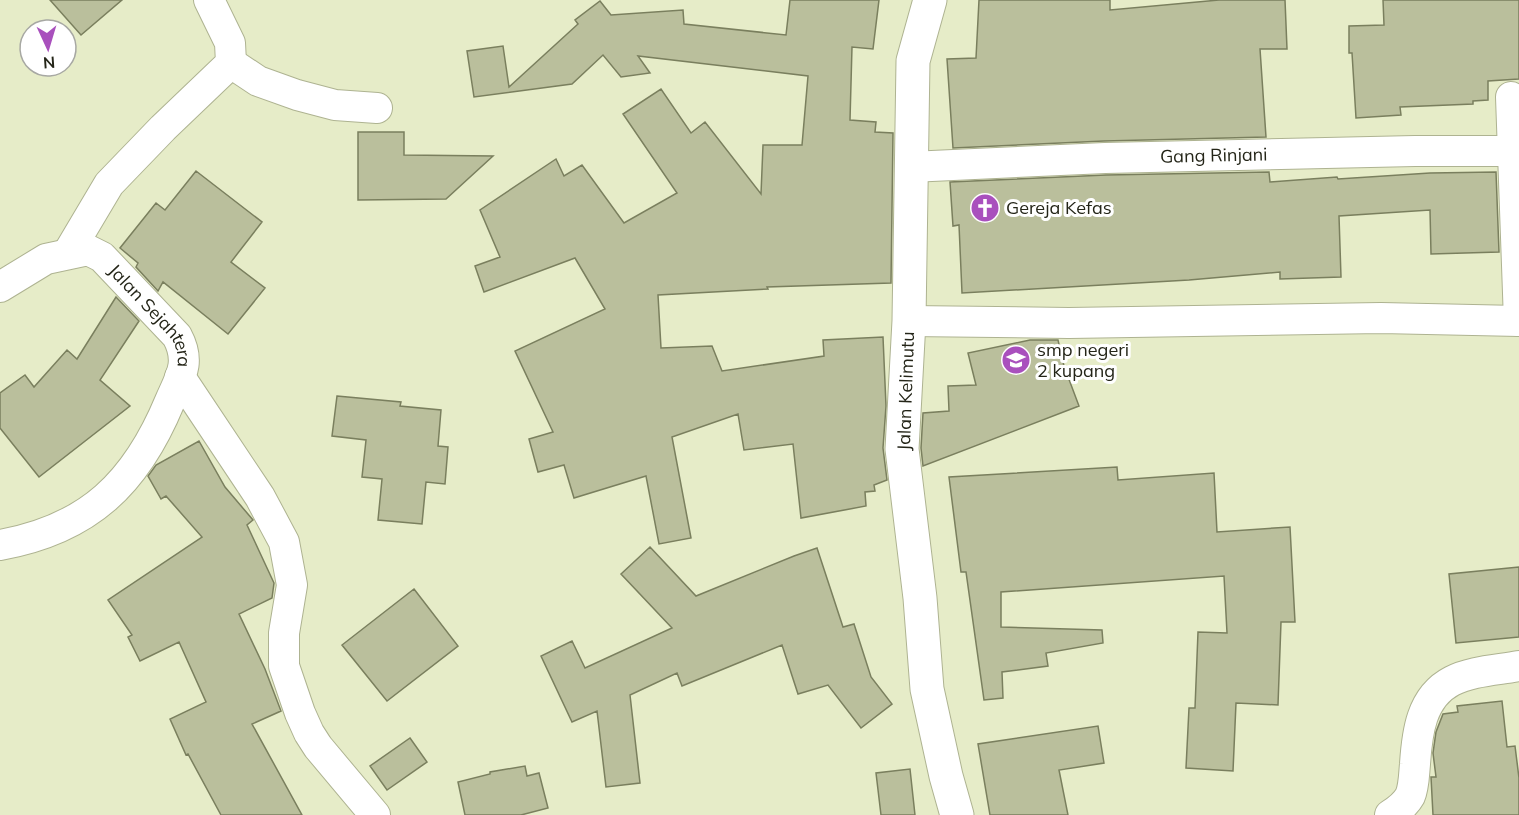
<svg xmlns="http://www.w3.org/2000/svg" width="1519" height="815" font-family="Mulish,sans-serif">
	<style>
		.building { fill: #babf9c; stroke: #7a7f5e; stroke-width: 1.5 }
		.lines { fill: none; stroke-linecap: round; stroke-linejoin: round }
		.street-casing { stroke: #aeb391; stroke-width: 32 }
		.secondary-casing { stroke: #aeb391; stroke-width: 35 }
		.street { stroke: #fff; stroke-width: 30 }
		.secondary { stroke: #fff; stroke-width: 33 }
		.labels { text-anchor: middle; stroke-width: 6; stroke-linejoin: round; paint-order: stroke }
		.street-label { font-size: 18px; fill: #242518; stroke: #fff }
		.poi-label { font-size: 18px; fill: #242518; stroke: #fff; text-anchor: start }
	</style>
	<rect width="100%" height="100%" fill="#e6ecc8"/>
	<path class="building" d="M 50,0 L 122,0 L 81,35 Z
		M 790,0 L 879,0 L 873,49 L 852,47 L 850,120 L 876,122 L 875,132 L 893,133 L 891,283 L 767,287 L 768,289 L 658,295 L 661,348 L 712,346 L 722,371 L 824,356 L 823,340 L 883,337 L 886,406 L 883,448 L 887,480 L 874,485 L 875,491 L 865,492 L 866,506 L 801,518 L 793,444 L 744,450 L 738,414 L 672,437 L 691,538 L 659,544 L 646,476 L 574,498 L 564,465 L 538,472 L 529,439 L 553,432 L 515,351 L 605,309 L 575,258 L 484,292 L 475,266 L 500,257 L 480,210 L 556,159 L 564,176 L 582,165 L 624,223 L 677,193 L 623,114 L 661,89 L 691,133 L 705,122 L 761,194 L 763,145 L 802,145 L 808,76 L 638,56 L 650,73 L 621,77 L 603,55 L 572,84 L 474,97 L 467,51 L 503,46 L 509,87 L 578,24 L 575,20 L 600,1 L 611,15 L 683,10 L 684,24 L 786,35 Z
		M 979,0 L 1110,0 L 1110,10 L 1219,0 L 1285,0 L 1287,49 L 1260,49 L 1266,137 L 1104,141 L 953,148 L 947,59 L 976,58 Z
		M 1383,0 L 1519,0 L 1519,79 L 1488,81 L 1488,100 L 1473,101 L 1473,104 L 1400,107 L 1401,115 L 1356,118 L 1352,53 L 1349,53 L 1349,26 L 1384,25 Z
		M 358,132 L 404,132 L 404,155 L 493,156 L 446,199 L 358,200 Z
		M 196,171 L 262,222 L 231,262 L 265,288 L 228,334 L 163,282 L 158,291 L 136,267 L 138,263 L 120,248 L 156,203 L 165,210 Z
		M 1269,172 L 1270,182 L 1337,177 L 1338,179 L 1430,173 L 1496,172 L 1499,252 L 1431,254 L 1430,210 L 1339,216 L 1341,277 L 1280,279 L 1280,272 L 1189,280 L 962,293 L 959,225 L 953,226 L 950,182 L 1106,175 Z
		M 116,297 L 139,321 L 100,380 L 130,406 L 39,477 L 0,428 L 0,393 L 25,375 L 34,387 L 67,350 L 77,359 Z
		M 1030,340 L 1058,340 L 1064,366 L 1079,406 L 923,466 L 921,448 L 923,413 L 949,411 L 948,386 L 976,385 L 968,353 Z
		M 337,396 L 401,402 L 400,406 L 441,410 L 438,446 L 448,447 L 445,484 L 426,482 L 422,524 L 378,520 L 382,479 L 362,477 L 366,440 L 332,436 Z
		M 199,441 L 225,487 L 253,520 L 247,525 L 274,583 L 272,598 L 239,614 L 265,669 L 281,711 L 252,724 L 302,815 L 221,815 L 188,754 L 186,755 L 170,719 L 206,702 L 179,642 L 140,661 L 128,637 L 132,635 L 108,600 L 202,537 L 166,496 L 161,499 L 148,476 L 156,465 Z
		M 1117,467 L 1118,480 L 1214,473 L 1217,532 L 1290,527 L 1295,622 L 1281,622 L 1278,705 L 1236,703 L 1233,771 L 1186,768 L 1189,708 L 1195,708 L 1198,632 L 1227,633 L 1224,576 L 1001,592 L 1001,627 L 1102,630 L 1103,643 L 1046,653 L 1048,666 L 1002,672 L 1003,698 L 984,700 L 966,572 L 961,572 L 949,477 Z
		M 650,547 L 696,596 L 794,556 L 817,548 L 843,627 L 854,624 L 871,677 L 892,704 L 861,728 L 828,685 L 798,694 L 782,645 L 682,686 L 677,673 L 630,695 L 640,783 L 606,787 L 597,711 L 572,722 L 541,656 L 572,641 L 585,668 L 672,628 L 621,574 Z
		M 1519,567 L 1519,637 L 1456,643 L 1449,574 Z
		M 414,589 L 458,646 L 387,701 L 342,645 Z
		M 1502,701 L 1507,747 L 1515,746 L 1519,778 L 1519,815 L 1433,815 L 1431,777 L 1436,777 L 1433,753 L 1436,732 L 1443,714 L 1458,712 L 1457,706 Z
		M 1098,726 L 1104,763 L 1059,770 L 1068,815 L 990,815 L 978,744 Z
		M 410,738 L 427,762 L 387,790 L 370,766 Z
		M 525,766 L 527,776 L 539,773 L 548,808 L 521,815 L 465,815 L 458,782 L 490,774 L 490,772 Z
		M 910,769 L 915,815 L 881,815 L 876,773 Z"/>
	<g class="lines">
		<g class="street-casing">
			<g id="street">
				<path d="M 231,63 L 258,81 L 297,95 L 335,105 L 377,108"/>
				<path d="M 1511,97 L 1519,321"/>
				<path id="s1" d="M 910,167 L 1105,158 L 1415,151 L 1519,151"/>
				<path d="M 68,253 L 109,184 L 163,128 L 231,63 L 230,43 L 209,0"/>
				<path id="s2" d="M 0,287 L 46,259 L 88,250 L 102,257 L 177,336 C 191,362 181,376 170,401 C 136,483 89,529 0,545"/>
				<path d="M 909,321 L 1069,323 L 1381,318 L 1519,321"/>
				<path d="M 180,377 L 260,497 L 284,542 L 292,585 L 284,633 L 284,666 L 300,713 L 309,733 L 318,747 L 375,815"/>
				<path d="M 1390,815 C 1398,810 1405,805 1410,796 C 1414,787 1414,774 1415,764 C 1417,733 1421,697 1452,681 C 1471,671 1498,670 1519,666"/>
			</g>
		</g>
		<g class="secondary-casing">
			<path id="secondary" d="M 930,0 L 913,61 L 909,321 L 902,449 L 920,598 L 927,689 L 946,776 L 957,815"/>
		</g>
		<use href="#street" class="street"/>
		<use href="#secondary" class="secondary"/>
	</g>
	<defs>
		<g id="church-disc" transform="scale(1.5)"><circle r="9.5" fill="#a950bd" stroke="#fff"/><path d="M-1.2-6h2.4v3.5h3.3v2.4h-3.3V6h-2.4V-.1h-3.3v-2.4h3.3Z" fill="#fff"/></g>
		<g id="school-disc" transform="scale(1.5)"><circle r="9.5" fill="#a950bd" stroke="#fff"/><path d="M0-5L7-2L0 1L-7-2ZM-4 1L0 2.5L4 1V4Q0 6-4 4Z" fill="#fff"/></g>
	</defs>
	<g fill-rule="evenodd">
		<use href="#church-disc" x="985" y="208"/>
		<use href="#school-disc" x="1016" y="360"/>
	</g>
	<g class="labels">
		<g class="street-label">
			<text dy="6" stroke="none"><textPath href="#s1" startOffset="304">Gang Rinjani</textPath></text>
			<text dy="6" stroke="none"><textPath href="#s2" startOffset="190">Jalan Sejahtera</textPath></text>
			<text transform="translate(906 391) rotate(-88)" y="6">Jalan Kelimutu</text>
		</g>
		<g class="poi-label">
			<text x="1006" y="214">Gereja Kefas</text>
			<text x="1037" y="356">smp negeri<tspan x="1037" dy="21">2 kupang</tspan></text>
		</g>
	</g>
	<g transform="translate(48 48) rotate(176)"><circle r="28" fill="#ffffff" stroke="#a7a8a3" stroke-width="1.5"/>
	<path d="M0-4.5L10 22L0 15L-10 22Z" fill="#a950bd"/>
	<text y="-9" font-size="16" font-weight="bold" text-anchor="middle" fill="#242518">N</text>
	</g>
</svg>
